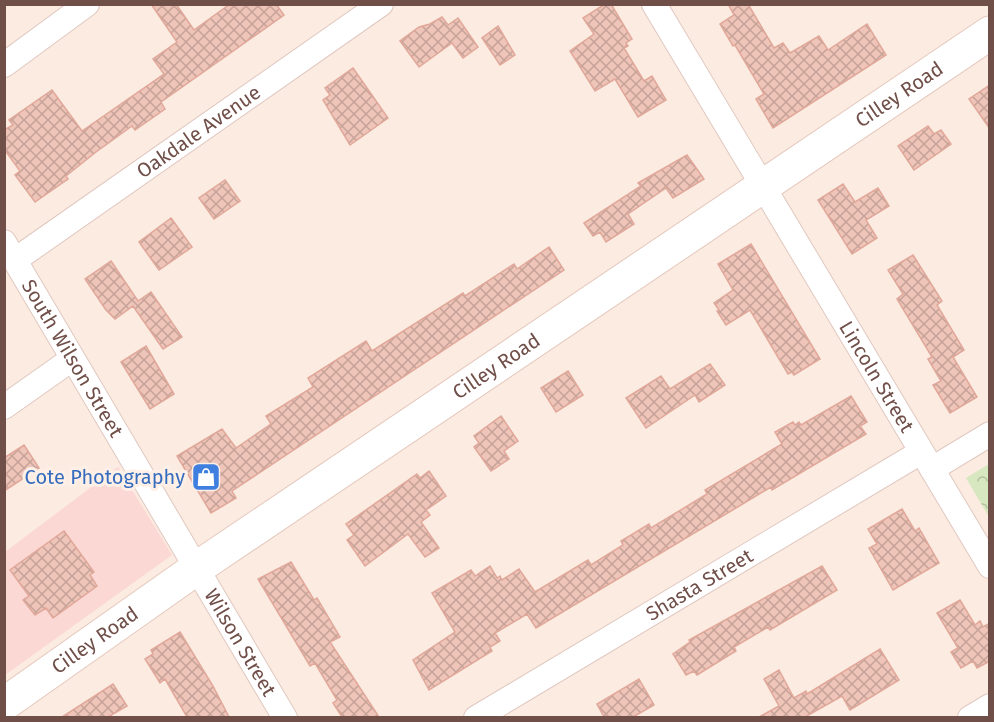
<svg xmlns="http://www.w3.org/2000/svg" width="994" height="722" font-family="'Fira Sans',sans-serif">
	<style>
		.commercial { fill: #fbd8d4 }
		.park { fill: url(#park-crowns) }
		.building { fill: url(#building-cross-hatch); stroke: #e1a89a; stroke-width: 1.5 }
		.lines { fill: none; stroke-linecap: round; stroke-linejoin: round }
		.street-casing { stroke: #e0c8c0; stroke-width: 26 }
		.secondary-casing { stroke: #e5c8bd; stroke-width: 35 }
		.street { stroke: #fff; stroke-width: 24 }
		.secondary { stroke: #fff; stroke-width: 33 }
		.labels { text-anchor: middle; stroke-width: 6; stroke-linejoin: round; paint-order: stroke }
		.street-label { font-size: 20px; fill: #704f49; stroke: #fef0e6 }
		.shop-label { font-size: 20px; fill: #366cbe; stroke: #fef0e6; text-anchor: end }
	</style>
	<defs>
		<pattern id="park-crowns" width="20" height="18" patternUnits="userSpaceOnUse" patternTransform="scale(1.5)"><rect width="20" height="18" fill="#d7e7c0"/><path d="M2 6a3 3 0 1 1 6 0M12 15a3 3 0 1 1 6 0" fill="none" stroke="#b3be9e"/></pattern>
		<pattern id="building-cross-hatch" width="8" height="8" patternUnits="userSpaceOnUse" patternTransform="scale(1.5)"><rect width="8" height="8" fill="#efc4b9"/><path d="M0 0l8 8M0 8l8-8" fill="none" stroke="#c6a298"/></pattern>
	</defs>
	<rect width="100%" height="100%" fill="#fbebe0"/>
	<path class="commercial" d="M 118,467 L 172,555 L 5,675 L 5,552 Z"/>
	<path class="park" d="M 989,464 L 989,517 L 966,478 Z"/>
	<path class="building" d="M 151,4 L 176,4 L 194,30 L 230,4 L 276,4 L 284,15 L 161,102 L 165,109 L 135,130 L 132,126 L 96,152 L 66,176 L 68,179 L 35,202 L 15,175 L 20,171 L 4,149 L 4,130 L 13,125 L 9,120 L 52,90 L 82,131 L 164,74 L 153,59 L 177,42 Z
		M 605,4 L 611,4 L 632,39 L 626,43 L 628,46 L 624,48 L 644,81 L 652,76 L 666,100 L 638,117 L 615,79 L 595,91 L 570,51 L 594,34 L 583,18 Z
		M 728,4 L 748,4 L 774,48 L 783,43 L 790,53 L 819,36 L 828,50 L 867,24 L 886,55 L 773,128 L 756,99 L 764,94 L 735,45 L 733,46 L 720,24 L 734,15 Z
		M 442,17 L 448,25 L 458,18 L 478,47 L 463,58 L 452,43 L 419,67 L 400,41 L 419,27 L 430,24 Z
		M 498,26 L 515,55 L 500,65 L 482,38 Z
		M 353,68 L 388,118 L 350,145 L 323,100 L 330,95 L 325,88 Z
		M 990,85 L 990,129 L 969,99 Z
		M 928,126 L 934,134 L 941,130 L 951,144 L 914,170 L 898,146 Z
		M 687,155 L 704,179 L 673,198 L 666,188 L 628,214 L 634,224 L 606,242 L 600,232 L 593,236 L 584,223 L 641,186 L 638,183 Z
		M 225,180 L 240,201 L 214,219 L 199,198 Z
		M 843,184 L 855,202 L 878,188 L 889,206 L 866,220 L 877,238 L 852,254 L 818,200 Z
		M 171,218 L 192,247 L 159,270 L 139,242 Z
		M 751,244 L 820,359 L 794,375 L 792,372 L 788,374 L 750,310 L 726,325 L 717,311 L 719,310 L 714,303 L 733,290 L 718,264 Z
		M 549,247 L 564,270 L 232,491 L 236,498 L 211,513 L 177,456 L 222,429 L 236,448 L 271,424 L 266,416 L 313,387 L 308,378 L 366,341 L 372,351 L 463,293 L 465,296 L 514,264 L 517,269 Z
		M 913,255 L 942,301 L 937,305 L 964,350 L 953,357 L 977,397 L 950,413 L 933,385 L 941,381 L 928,359 L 932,357 L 897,299 L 903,294 L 888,270 Z
		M 111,261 L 138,301 L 151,292 L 182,337 L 163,349 L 133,306 L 115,319 L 106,310 L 85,279 Z
		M 146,346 L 174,394 L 150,409 L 121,362 Z
		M 710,364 L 725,385 L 699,402 L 695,395 L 646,428 L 626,398 L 661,376 L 670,389 Z
		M 568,371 L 583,395 L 556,412 L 541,388 Z
		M 851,396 L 867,422 L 860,426 L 866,434 L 772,490 L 771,487 L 536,628 L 527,614 L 495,633 L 500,641 L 490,647 L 492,651 L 429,690 L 413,660 L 455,632 L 432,593 L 471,570 L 475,576 L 490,566 L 497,578 L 500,576 L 502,580 L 519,569 L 535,592 L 588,560 L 591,565 L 623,545 L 621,541 L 649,524 L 651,528 L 707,494 L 705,490 L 782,444 L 775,432 L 793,422 L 795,425 L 799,422 L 801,425 Z
		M 501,416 L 518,441 L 504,451 L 509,459 L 491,471 L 474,447 L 479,443 L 474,436 Z
		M 24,445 L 39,468 L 4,491 L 4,458 Z
		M 429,471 L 446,496 L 426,510 L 430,515 L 421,522 L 439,548 L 425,557 L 408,534 L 365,566 L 347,540 L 354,535 L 346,524 L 417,474 L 420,478 Z
		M 902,509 L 915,531 L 919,528 L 939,563 L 893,590 L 869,548 L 877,544 L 868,529 Z
		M 64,531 L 94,572 L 90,575 L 97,586 L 53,618 L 46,608 L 35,615 L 23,600 L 29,596 L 10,570 Z
		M 291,562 L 314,600 L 317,598 L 340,637 L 330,642 L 379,717 L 342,717 L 333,703 L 337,700 L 315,663 L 310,666 L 258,579 Z
		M 822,566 L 837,590 L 770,630 L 768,627 L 734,647 L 736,651 L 697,675 L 694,671 L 686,675 L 673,654 L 690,642 L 689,640 Z
		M 960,600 L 975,625 L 980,621 L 983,627 L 990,623 L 990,661 L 977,668 L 973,661 L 961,668 L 951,652 L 958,648 L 937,613 Z
		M 180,632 L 213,686 L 229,717 L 187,717 L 165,679 L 160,683 L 145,659 L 153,654 L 151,650 Z
		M 880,649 L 899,680 L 850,710 L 842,696 L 805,717 L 759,717 L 779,706 L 764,679 L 779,670 L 794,698 L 806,691 L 807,694 Z
		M 639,679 L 654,705 L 633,717 L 604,717 L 597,704 Z
		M 113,684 L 127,706 L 108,717 L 62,717 Z"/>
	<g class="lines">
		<g class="street-casing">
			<g id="street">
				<path id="s1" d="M 654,4 L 990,566"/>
				<path d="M 4,65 L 87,4"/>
				<path id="s2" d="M 4,242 L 285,718"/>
				<path id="s3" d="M 15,260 L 381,4"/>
				<path d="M 4,407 L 72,359"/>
				<path d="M 932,469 L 990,434"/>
				<path id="s4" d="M 476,718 L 921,452"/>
				<path d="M 970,718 L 990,706"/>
			</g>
		</g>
		<g class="secondary-casing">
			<g id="secondary">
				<path id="s5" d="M 4,704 L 197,568 L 990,33"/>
			</g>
		</g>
		<use href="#street" class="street"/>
		<use href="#secondary" class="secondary"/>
	</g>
	<defs>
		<g id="shop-square" transform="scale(1.5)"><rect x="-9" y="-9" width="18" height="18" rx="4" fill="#3f7fe0" stroke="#fef0e6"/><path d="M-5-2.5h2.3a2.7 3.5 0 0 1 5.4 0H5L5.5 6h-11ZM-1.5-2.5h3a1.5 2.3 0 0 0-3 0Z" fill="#fff"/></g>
	</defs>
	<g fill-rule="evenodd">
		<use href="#shop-square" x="206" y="477"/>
	</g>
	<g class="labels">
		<g class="street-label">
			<text dy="7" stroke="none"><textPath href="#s5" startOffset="1083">Cilley Road</textPath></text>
			<text dy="7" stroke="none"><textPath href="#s3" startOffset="224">Oakdale Avenue</textPath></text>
			<text dy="7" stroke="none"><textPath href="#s2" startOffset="135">South Wilson Street</textPath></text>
			<text dy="7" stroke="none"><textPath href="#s5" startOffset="597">Cilley Road</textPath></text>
			<text dy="7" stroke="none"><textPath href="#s1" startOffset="434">Lincoln Street</textPath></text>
			<text dy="7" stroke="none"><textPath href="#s4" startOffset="260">Shasta Street</textPath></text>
			<text dy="7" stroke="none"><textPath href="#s5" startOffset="111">Cilley Road</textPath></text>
			<text dy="7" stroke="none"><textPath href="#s2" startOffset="465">Wilson Street</textPath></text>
		</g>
		<g class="shop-label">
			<text x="185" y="484">Cote Photography</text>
		</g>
	</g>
	<rect width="994" height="722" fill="none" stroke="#704f49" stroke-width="12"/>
</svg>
